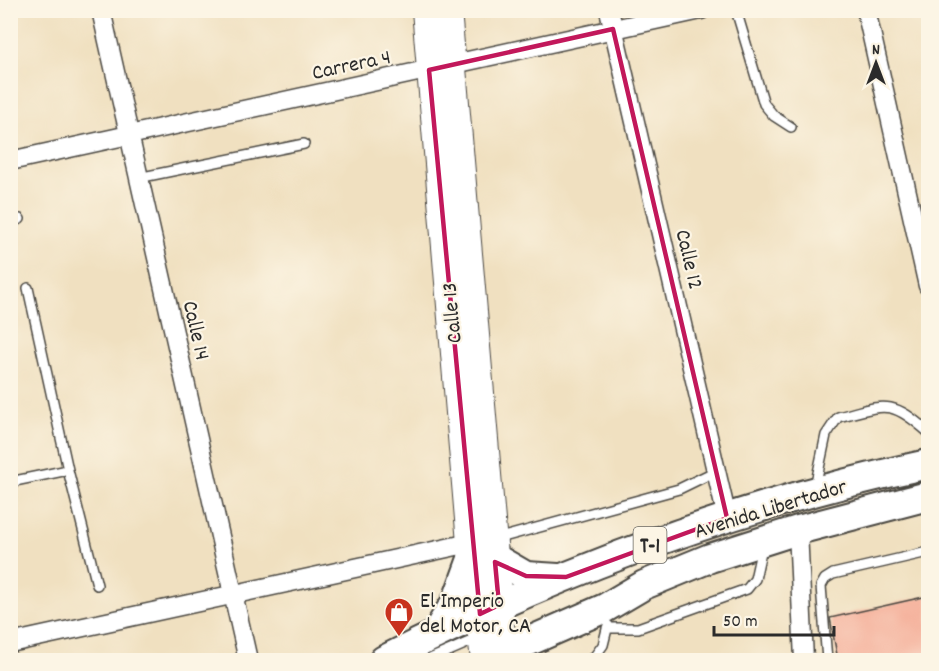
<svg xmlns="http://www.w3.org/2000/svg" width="939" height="671" font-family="Dekko,sans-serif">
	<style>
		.building { fill: #f4aa94 }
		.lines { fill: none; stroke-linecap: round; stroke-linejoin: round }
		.lane-casing { stroke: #494641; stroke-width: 12 }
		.street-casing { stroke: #494641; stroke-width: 21 }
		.secondary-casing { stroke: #494641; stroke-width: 28 }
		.primary-casing { stroke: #494641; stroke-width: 32 }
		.lane { stroke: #fff; stroke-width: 9 }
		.street { stroke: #fff; stroke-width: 18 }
		.secondary { stroke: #fff; stroke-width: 26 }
		.primary { stroke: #fff; stroke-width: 28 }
		.marked { fill: none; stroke: #c2185b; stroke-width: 4.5; stroke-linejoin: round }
		.labels { text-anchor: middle; stroke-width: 4.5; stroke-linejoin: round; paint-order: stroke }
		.shield { fill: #fcf5e5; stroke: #6a6863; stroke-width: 1.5 }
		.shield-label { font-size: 21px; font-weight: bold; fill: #2b2b2b }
		.street-label { font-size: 22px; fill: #2b2b2b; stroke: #fcf5e5 }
		.poi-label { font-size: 22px; fill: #2b2b2b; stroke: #fcf5e5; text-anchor: start }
	</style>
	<rect width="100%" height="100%" fill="#fcf5e5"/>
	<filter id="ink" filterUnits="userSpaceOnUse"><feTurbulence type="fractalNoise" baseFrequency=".0167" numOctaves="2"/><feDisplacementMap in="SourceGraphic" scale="12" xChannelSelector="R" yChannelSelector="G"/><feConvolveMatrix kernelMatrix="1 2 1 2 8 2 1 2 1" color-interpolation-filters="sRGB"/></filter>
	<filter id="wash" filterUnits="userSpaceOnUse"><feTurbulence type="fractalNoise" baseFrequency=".008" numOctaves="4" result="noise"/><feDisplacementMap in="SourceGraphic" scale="24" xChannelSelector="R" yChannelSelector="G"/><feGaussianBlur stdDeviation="1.35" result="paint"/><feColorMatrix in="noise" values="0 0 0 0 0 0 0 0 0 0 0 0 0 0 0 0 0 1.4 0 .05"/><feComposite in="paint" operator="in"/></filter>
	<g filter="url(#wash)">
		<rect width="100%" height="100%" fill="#f0e0c0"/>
		<g id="blocks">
			<path class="building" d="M 928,596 L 928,660 L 838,660 L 830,618 Z"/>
		</g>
	</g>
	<g filter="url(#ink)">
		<use href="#blocks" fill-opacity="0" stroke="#494641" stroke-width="1.5"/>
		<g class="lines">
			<g class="lane-casing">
				<path id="lane" d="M 736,10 L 764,104 L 774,116 L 791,127
					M 927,10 L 928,18
					M 138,178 L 304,144
					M 10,221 L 20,219
					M 68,470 L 97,585
					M 10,482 L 68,470 L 28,288
					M 815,487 L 826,435 L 838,417 C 885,405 890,398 928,432
					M 496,539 L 679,489 L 716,471
					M 607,628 L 638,628 L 747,589 L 755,579 L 762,547
					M 428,660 L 481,637
					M 592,660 L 603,645 L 608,625
					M 827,660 L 821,586 L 825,579 L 833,574 L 928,552"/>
			</g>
			<g class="street-casing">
				<path id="street" d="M 101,10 L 248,660
					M 609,10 L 727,518
					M 866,10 L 928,286
					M 10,161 L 701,10
					M 798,530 L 804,660
					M 10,643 L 470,543"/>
			</g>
			<g class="secondary-casing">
				<path id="secondary" d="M 425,10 L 470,543 L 484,660
					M 448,10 L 504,660"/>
			</g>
			<g class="primary-casing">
				<path id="primary" d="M 495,558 L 526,576 L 558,578
					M 435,635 L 457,600 L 472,559
					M 384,660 C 555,573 740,504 928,464
					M 486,660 L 605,608 L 644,585 L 710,558 L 798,530 L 928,496"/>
			</g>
			<use href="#lane" class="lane"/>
			<use href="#street" class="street"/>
			<use href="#secondary" class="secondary"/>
			<use href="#primary" class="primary"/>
		</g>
	</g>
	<path class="marked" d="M 613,29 L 727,518 L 566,577 L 526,576 L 495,562 L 499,605 L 480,614 L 429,70 Z"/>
	<defs>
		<g id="shop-pin" transform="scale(1.5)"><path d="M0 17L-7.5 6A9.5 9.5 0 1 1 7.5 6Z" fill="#c8321e" stroke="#fcf5e5"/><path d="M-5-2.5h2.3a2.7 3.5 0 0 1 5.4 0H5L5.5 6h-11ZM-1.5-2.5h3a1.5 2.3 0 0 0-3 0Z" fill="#fff"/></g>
	</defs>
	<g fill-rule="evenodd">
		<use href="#shop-pin" x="399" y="612"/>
	</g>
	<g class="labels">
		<rect class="shield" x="633.5" y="527" width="33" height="36" rx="4.5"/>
		<g class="shield-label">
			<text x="650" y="552">T-1</text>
		</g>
		<g class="street-label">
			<text transform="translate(351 63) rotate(-12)" y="8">Carrera 4</text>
			<text transform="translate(691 259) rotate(77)" y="8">Calle 12</text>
			<text transform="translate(450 313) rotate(-95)" y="8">Calle 13</text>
			<text transform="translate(198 330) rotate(77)" y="8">Calle 14</text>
			<text transform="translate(770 507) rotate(-17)" y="8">Avenida Libertador</text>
		</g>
		<g class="poi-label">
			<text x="420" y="607">El Imperio<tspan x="420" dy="25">del Motor, CA</tspan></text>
		</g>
	</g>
	<rect width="939" height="671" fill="none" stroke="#fcf5e5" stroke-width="36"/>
	<g transform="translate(876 63)" stroke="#fcf5e5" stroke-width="4.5" paint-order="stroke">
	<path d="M0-4.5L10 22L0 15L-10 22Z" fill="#2b2b2b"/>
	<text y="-9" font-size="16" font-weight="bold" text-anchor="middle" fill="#2b2b2b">N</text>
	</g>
	<path d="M714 626v9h120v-9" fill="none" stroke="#2b2b2b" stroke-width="3"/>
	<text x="723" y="626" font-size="18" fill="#2b2b2b" stroke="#fcf5e5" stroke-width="4.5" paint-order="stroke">50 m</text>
</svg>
